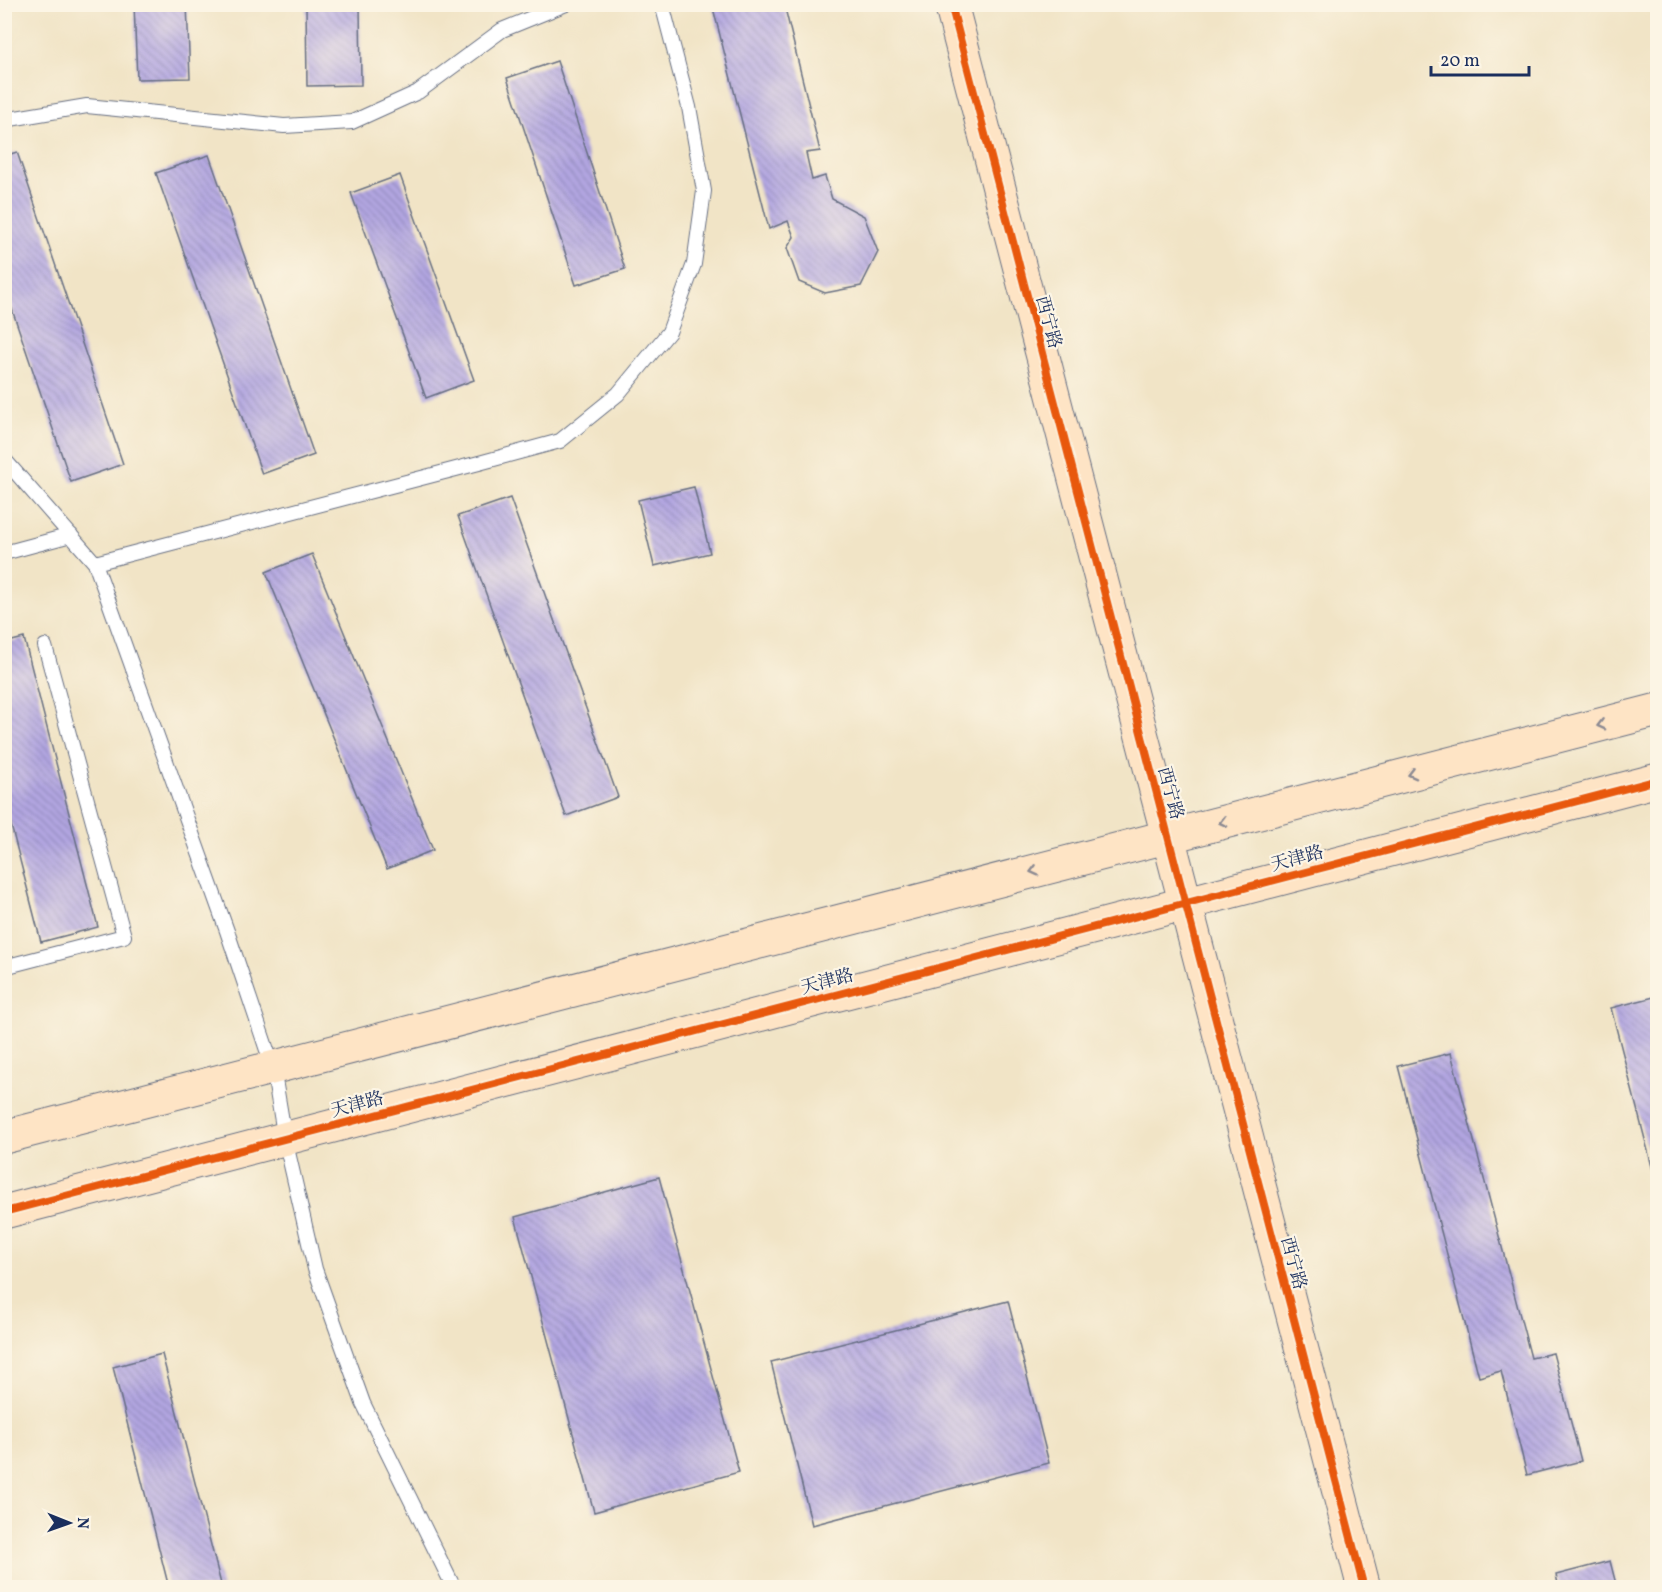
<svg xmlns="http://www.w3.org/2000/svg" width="1662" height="1592" font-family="Vollkorn,'Noto Serif SC',serif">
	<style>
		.building { fill: url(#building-back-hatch) }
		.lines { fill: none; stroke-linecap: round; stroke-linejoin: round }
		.lane-casing { stroke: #666e82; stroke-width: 16 }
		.secondary-casing { stroke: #666e82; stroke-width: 35 }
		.lane { stroke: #fff; stroke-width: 14 }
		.secondary { stroke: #fee4c5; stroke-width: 33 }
		.cycleway-casing { stroke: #fcf5e5; stroke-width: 11 }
		.cycleway { stroke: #e8590c; stroke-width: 8 }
		.oneway { stroke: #8c8a92 }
		.labels { text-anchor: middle; stroke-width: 4.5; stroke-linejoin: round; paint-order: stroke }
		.street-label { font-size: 18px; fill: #1b2f5e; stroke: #fcf5e5 }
	</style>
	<defs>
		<pattern id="building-back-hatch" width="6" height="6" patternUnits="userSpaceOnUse" patternTransform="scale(1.5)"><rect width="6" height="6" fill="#b2a6e1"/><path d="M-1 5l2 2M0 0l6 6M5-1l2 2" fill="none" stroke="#9088ba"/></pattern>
	</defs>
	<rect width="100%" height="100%" fill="#fcf5e5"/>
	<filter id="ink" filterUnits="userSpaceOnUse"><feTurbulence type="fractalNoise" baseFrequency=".0167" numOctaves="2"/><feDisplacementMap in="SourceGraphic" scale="12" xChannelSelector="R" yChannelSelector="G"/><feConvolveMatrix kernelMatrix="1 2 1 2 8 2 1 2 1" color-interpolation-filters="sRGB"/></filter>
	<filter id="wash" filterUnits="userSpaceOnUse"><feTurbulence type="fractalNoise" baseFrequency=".008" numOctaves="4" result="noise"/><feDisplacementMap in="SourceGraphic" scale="24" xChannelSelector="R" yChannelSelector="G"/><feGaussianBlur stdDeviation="1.35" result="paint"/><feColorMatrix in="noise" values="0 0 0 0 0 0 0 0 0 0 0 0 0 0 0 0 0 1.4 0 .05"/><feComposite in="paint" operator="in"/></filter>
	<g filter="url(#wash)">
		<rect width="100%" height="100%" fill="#f1e4c6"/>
		<g id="blocks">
			<path class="building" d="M 134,4 L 187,4 L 190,78 L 137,79 Z
				M 306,4 L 360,4 L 361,85 L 307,86 Z
				M 712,4 L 784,4 L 820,151 L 806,153 L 812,180 L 825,176 L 832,199 L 864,216 L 878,252 L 861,286 L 825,293 L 799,282 L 787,248 L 794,237 L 788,221 L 769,229 Z
				M 557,61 L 625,269 L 576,285 L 507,78 Z
				M 17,152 L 123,464 L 71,482 L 4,286 L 4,156 Z
				M 209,155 L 314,455 L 262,474 L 156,173 Z
				M 400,175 L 474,380 L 426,398 L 351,193 Z
				M 694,487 L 710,553 L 654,566 L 638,500 Z
				M 510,498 L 618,797 L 566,816 L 458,516 Z
				M 312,554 L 433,850 L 387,869 L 266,572 Z
				M 24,638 L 98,927 L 41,942 L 4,798 L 4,643 Z
				M 1658,996 L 1658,1186 L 1657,1186 L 1611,1008 Z
				M 1451,1053 L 1531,1358 L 1553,1353 L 1581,1461 L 1527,1475 L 1501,1371 L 1479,1377 L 1398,1066 Z
				M 659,1177 L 739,1472 L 594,1512 L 515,1217 Z
				M 1008,1301 L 1049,1463 L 812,1525 L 771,1362 Z
				M 162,1354 L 222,1588 L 169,1588 L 113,1367 Z
				M 1610,1561 L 1617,1588 L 1559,1588 L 1556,1575 Z"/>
		</g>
	</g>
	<g filter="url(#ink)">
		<use href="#blocks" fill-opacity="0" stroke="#666e82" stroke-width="1.5"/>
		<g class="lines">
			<g class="lane-casing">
				<path id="lane" d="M 4,120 L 87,106 L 284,126 L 352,122 L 418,92 L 502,30 L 566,4
					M 4,459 L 95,563 L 227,931 L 273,1068 L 285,1139 L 315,1269 L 363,1403 L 454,1588
					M 4,553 L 71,535
					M 95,563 L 479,463 L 560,441 L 618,394 L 669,332 L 694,264 L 704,191 L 689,107 L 662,4
					M 4,967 L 124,936 L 45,646"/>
			</g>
			<g class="secondary-casing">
				<path id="secondary" d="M 951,4 L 1364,1588
					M 4,1137 L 1658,710
					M 4,1212 L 1658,780"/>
			</g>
			<use href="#lane" class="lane"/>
			<use href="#secondary" class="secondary"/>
			<g class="cycleway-casing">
				<path id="cycleway" d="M 951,4 L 1364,1588
					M 4,1212 L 1658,780"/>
			</g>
			<use href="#cycleway" class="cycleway"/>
		</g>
		<defs><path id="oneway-chevron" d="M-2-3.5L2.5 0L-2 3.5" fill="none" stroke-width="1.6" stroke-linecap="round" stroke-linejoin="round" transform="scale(1.5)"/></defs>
		<g class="oneway">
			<use href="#oneway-chevron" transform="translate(1601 725) rotate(166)"/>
			<use href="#oneway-chevron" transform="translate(1412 774) rotate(166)"/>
			<use href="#oneway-chevron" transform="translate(1223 822) rotate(166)"/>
			<use href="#oneway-chevron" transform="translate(1034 871) rotate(166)"/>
		</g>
	</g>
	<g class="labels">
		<g class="street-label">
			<text transform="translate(1049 322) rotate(75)" y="6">西宁路</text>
			<text transform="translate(1171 793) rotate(75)" y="6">西宁路</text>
			<text transform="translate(1297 858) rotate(-15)" y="6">天津路</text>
			<text transform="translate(827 981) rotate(-15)" y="6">天津路</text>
			<text transform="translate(357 1104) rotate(-15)" y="6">天津路</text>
			<text transform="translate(1294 1263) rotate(75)" y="6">西宁路</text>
		</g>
	</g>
	<rect width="1662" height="1592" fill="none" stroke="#fcf5e5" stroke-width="24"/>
	<g transform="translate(69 1523) rotate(91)" stroke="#fcf5e5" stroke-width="4.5" paint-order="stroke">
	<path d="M0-4.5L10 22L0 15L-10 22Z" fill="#1b2f5e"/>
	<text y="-9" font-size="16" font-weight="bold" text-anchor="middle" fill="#1b2f5e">N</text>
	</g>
	<path d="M1431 66v9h98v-9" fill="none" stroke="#1b2f5e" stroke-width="3"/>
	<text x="1440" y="66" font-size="18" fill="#1b2f5e" stroke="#fcf5e5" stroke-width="4.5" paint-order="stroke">20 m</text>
</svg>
